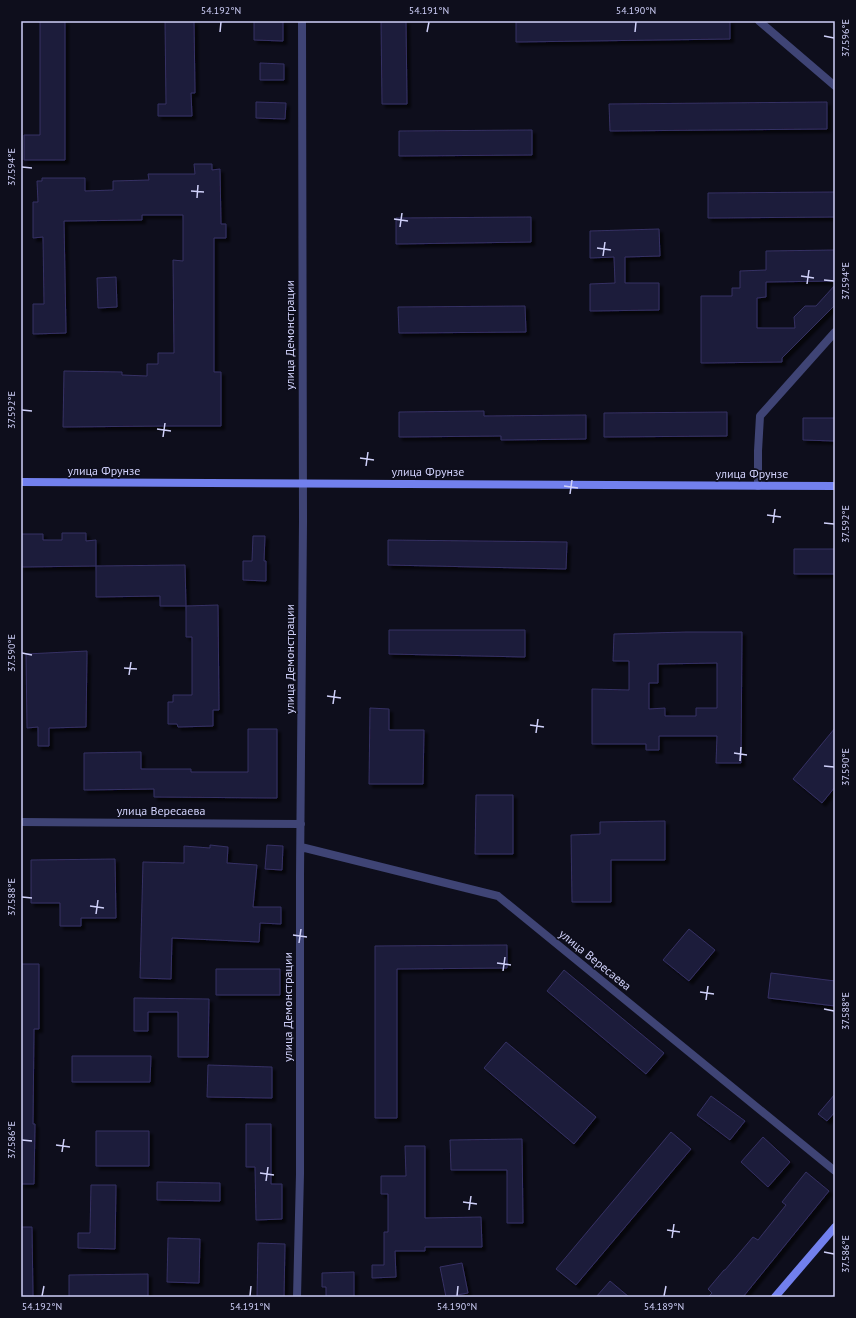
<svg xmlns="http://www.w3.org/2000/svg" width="856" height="1318" font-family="'PT Sans',sans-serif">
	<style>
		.building { fill: #1e1c3a; stroke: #353164; fill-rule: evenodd; filter: url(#shadow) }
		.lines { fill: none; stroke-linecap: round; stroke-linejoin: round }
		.street { stroke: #3f4475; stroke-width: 8 }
		.secondary { stroke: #7280ed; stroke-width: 8 }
		.ticks { fill: none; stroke: #cfd0f9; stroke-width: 1.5 }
		.labels { text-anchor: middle; stroke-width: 3.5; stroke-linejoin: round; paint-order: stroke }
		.street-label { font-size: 12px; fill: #cfd0f9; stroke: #0e0e1c }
		.neatline { fill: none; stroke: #cfd0f9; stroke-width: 1.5 }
		.ticks-label { font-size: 10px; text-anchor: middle; fill: #cfd0f9 }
	</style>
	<defs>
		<filter id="shadow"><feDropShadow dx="3.5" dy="3.5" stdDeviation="1" flood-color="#0009"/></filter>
	</defs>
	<rect width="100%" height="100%" fill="#0e0e1c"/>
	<path class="building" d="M 40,21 L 65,21 L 65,160 L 24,160 L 24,135 L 40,135 Z
		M 165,21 L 194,21 L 195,93 L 191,93 L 192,116 L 158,116 L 158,104 L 166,104 Z
		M 254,21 L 283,21 L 283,41 L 254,40 Z
		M 381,21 L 406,21 L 407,104 L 382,104 Z
		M 516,21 L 730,21 L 730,39 L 516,42 Z
		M 260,63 L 284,64 L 284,80 L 260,80 Z
		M 256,102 L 286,103 L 285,119 L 256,118 Z
		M 827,102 L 827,129 L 610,131 L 609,104 Z
		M 532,130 L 532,155 L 399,156 L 399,131 Z
		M 194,164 L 212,164 L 212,170 L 220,169 L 221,224 L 226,224 L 226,238 L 214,238 L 214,372 L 221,372 L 221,426 L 164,426 L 63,427 L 64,371 L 122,372 L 122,375 L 147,376 L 147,364 L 158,364 L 158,353 L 174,353 L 173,260 L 183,261 L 183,215 L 142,215 L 142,220 L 64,221 L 66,333 L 33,334 L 33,304 L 44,304 L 43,237 L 33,238 L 33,202 L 38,202 L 37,181 L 42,181 L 42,178 L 85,178 L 85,191 L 113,190 L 113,181 L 149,180 L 148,174 L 195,174 Z
		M 835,192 L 835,217 L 708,218 L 708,193 Z
		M 531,217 L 531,242 L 396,244 L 396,218 Z
		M 659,229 L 660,256 L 625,257 L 625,283 L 659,283 L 659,310 L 590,311 L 590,284 L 615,283 L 614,257 L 590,258 L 590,231 Z
		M 834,250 L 834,281 L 766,282 L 766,297 L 757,298 L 757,328 L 795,328 L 794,317 L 805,306 L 816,306 L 835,285 L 835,305 L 782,358 L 782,362 L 701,363 L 701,296 L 732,296 L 732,288 L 740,288 L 740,271 L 766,270 L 766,251 Z
		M 116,277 L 117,307 L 98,308 L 97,278 Z
		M 525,306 L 526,332 L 399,333 L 398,307 Z
		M 484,411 L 484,416 L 586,415 L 586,439 L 501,440 L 501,436 L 399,437 L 399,412 Z
		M 727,412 L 727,436 L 604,437 L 604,413 Z
		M 803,418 L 835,418 L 835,441 L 803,440 Z
		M 62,533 L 86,533 L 86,541 L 96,540 L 96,566 L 21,567 L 21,534 L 43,534 L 43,540 L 62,540 Z
		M 253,536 L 265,536 L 264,561 L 266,561 L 266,581 L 243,580 L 243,561 L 252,561 Z
		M 388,540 L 567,542 L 566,569 L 388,565 Z
		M 794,549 L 835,549 L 835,574 L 794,574 Z
		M 185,565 L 186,606 L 160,606 L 160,596 L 96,597 L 96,566 Z
		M 218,605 L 219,710 L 213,710 L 213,726 L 178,727 L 177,724 L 168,724 L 168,702 L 173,702 L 173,695 L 192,695 L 192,637 L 186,637 L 186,606 Z
		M 389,630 L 525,630 L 525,657 L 389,654 Z
		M 686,632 L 742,632 L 741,763 L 716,763 L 717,736 L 659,736 L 659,750 L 646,750 L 646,744 L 592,744 L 592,689 L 629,690 L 629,661 L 613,661 L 614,634 ZM 717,663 L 717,708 L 696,708 L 696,716 L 665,716 L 665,708 L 649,709 L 649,683 L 658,683 L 658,664 Z
		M 87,651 L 86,727 L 49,728 L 49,746 L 38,746 L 38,727 L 27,728 L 26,654 Z
		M 370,708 L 389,709 L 389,730 L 424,730 L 423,784 L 369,784 Z
		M 835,728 L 835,787 L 822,803 L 793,779 Z
		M 248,729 L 277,729 L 277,798 L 154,797 L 154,789 L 84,790 L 84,753 L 141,752 L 141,769 L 191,769 L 191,772 L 248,772 Z
		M 476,795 L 513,795 L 513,854 L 475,854 Z
		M 665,821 L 665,860 L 611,860 L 611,902 L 572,902 L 571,835 L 600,834 L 600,822 Z
		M 210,845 L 228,847 L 227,863 L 257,865 L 253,907 L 281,907 L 281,924 L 260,923 L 259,942 L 172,938 L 171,979 L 140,978 L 143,862 L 184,863 L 184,846 L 210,848 Z
		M 267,845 L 283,846 L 282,870 L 265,869 Z
		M 115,859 L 116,918 L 81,918 L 81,926 L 60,926 L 60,903 L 31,903 L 31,860 Z
		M 689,929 L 715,950 L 689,981 L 663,960 Z
		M 507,945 L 507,968 L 397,969 L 397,1118 L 375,1118 L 375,946 Z
		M 21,964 L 39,964 L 39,1029 L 34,1029 L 33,1124 L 35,1124 L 34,1184 L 21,1184 Z
		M 216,969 L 280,969 L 280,995 L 216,995 Z
		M 564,970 L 664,1053 L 646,1074 L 547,991 Z
		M 771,973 L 835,981 L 835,1006 L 768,998 Z
		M 134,998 L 209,999 L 208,1057 L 178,1057 L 178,1012 L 148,1012 L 148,1031 L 134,1031 Z
		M 506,1042 L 596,1117 L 574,1144 L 484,1068 Z
		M 72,1056 L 151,1056 L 150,1082 L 72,1082 Z
		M 208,1065 L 272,1067 L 272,1098 L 207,1097 Z
		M 835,1094 L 835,1112 L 827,1121 L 818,1114 Z
		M 711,1096 L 745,1121 L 730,1140 L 697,1115 Z
		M 246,1124 L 271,1124 L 271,1184 L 282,1184 L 282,1219 L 256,1220 L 255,1167 L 246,1167 Z
		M 96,1131 L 149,1131 L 149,1166 L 96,1166 Z
		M 671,1132 L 691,1149 L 576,1285 L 556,1269 Z
		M 763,1137 L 790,1162 L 768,1187 L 741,1162 Z
		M 522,1139 L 523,1223 L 507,1223 L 507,1170 L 451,1170 L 450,1140 Z
		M 405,1146 L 425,1146 L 425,1218 L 481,1217 L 482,1247 L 425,1247 L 425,1251 L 395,1251 L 396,1277 L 372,1278 L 372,1265 L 384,1265 L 384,1232 L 388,1232 L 388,1194 L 381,1194 L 381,1176 L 406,1176 Z
		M 806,1172 L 829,1191 L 743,1297 L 708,1297 L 712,1293 L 708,1289 L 724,1270 L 725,1270 L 753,1237 L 758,1240 L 786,1205 L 782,1202 Z
		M 157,1182 L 220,1183 L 220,1201 L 157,1200 Z
		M 91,1185 L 116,1185 L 115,1249 L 78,1248 L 78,1233 L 90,1233 Z
		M 21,1227 L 32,1227 L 33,1297 L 21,1297 Z
		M 168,1238 L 200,1239 L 199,1283 L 167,1282 Z
		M 258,1243 L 285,1244 L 284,1297 L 257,1297 Z
		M 462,1263 L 468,1293 L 446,1297 L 440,1267 Z
		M 354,1272 L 354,1297 L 326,1297 L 326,1287 L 322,1287 L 322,1273 Z
		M 148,1274 L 148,1297 L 69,1297 L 69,1275 Z
		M 610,1281 L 629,1297 L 596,1297 Z"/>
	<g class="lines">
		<path class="street" d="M 759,21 L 835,86
			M 758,486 L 758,451 L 760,416 L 835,332
			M 21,822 L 301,824
			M 301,847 L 498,896 L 835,1171
			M 297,1297 L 300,1174 L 300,876 L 303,521 L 302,21"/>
		<path class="secondary" d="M 21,482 L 835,486
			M 775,1297 L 835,1227"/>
	</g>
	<path class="ticks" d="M 220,32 L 221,22M 427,32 L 429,22M 635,32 L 636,22M 824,36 L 834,38M 22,167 L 32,168M 191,191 L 204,192M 197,198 L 198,185M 394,219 L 408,221M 400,227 L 402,213M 597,248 L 611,250M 603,256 L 605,242M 801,276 L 814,278M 824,280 L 834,281M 807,284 L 809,270M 22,410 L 32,411M 157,429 L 171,431M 163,437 L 165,423M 360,458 L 374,460M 366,466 L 368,452M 564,486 L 578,488M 570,494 L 572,480M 767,515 L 781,517M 773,523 L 775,509M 824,523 L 834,524M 22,653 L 32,655M 124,668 L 137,669M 129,675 L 131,662M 327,696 L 341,698M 333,704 L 335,690M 530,725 L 544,727M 536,733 L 538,719M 734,753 L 747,755M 740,761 L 741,747M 824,766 L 834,767M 22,897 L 32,898M 90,906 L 104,908M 96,914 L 98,900M 293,935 L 307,937M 299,943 L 301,929M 497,963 L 511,965M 503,971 L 505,957M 700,992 L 714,994M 706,1000 L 708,986M 824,1009 L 834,1011M 22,1140 L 32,1141M 56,1145 L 70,1147M 62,1152 L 64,1139M 260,1173 L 274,1175M 266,1181 L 268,1167M 463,1202 L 477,1204M 469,1210 L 471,1196M 667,1230 L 680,1232M 672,1238 L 674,1224M 824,1252 L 834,1254M 42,1296 L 44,1286M 250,1296 L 251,1286M 457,1296 L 458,1286M 664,1296 L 666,1286"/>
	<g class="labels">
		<g class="street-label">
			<text transform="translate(290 335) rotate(-90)" y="4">улица Демонстрации</text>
			<text x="104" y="475">улица Фрунзе</text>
			<text x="428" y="476">улица Фрунзе</text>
			<text x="752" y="478">улица Фрунзе</text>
			<text transform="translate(290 659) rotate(-90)" y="4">улица Демонстрации</text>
			<text x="161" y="815">улица Вересаева</text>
			<text transform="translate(595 960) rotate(39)" y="4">улица Вересаева</text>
			<text transform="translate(288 1007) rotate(-90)" y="4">улица Демонстрации</text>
		</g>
	</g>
	<rect width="856" height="1318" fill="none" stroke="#0e0e1c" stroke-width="44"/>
	<rect x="22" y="22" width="812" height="1274" class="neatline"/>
	<g class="ticks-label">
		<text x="221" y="14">54.192°N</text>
		<text x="429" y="14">54.191°N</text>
		<text x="636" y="14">54.190°N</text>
		<text transform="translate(845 38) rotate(-90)" y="4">37.596°E</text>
		<text transform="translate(11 167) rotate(-90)" y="4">37.594°E</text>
		<text transform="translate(845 281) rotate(-90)" y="4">37.594°E</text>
		<text transform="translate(11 410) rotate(-90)" y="4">37.592°E</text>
		<text transform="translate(845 524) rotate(-90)" y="4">37.592°E</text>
		<text transform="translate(11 653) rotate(-90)" y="4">37.590°E</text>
		<text transform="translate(845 767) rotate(-90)" y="4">37.590°E</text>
		<text transform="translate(11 897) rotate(-90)" y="4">37.588°E</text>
		<text transform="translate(845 1011) rotate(-90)" y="4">37.588°E</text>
		<text transform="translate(11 1140) rotate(-90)" y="4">37.586°E</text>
		<text transform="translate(845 1254) rotate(-90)" y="4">37.586°E</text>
		<text x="42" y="1310">54.192°N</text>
		<text x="250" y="1310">54.191°N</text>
		<text x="457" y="1310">54.190°N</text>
		<text x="664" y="1310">54.189°N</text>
	</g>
</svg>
